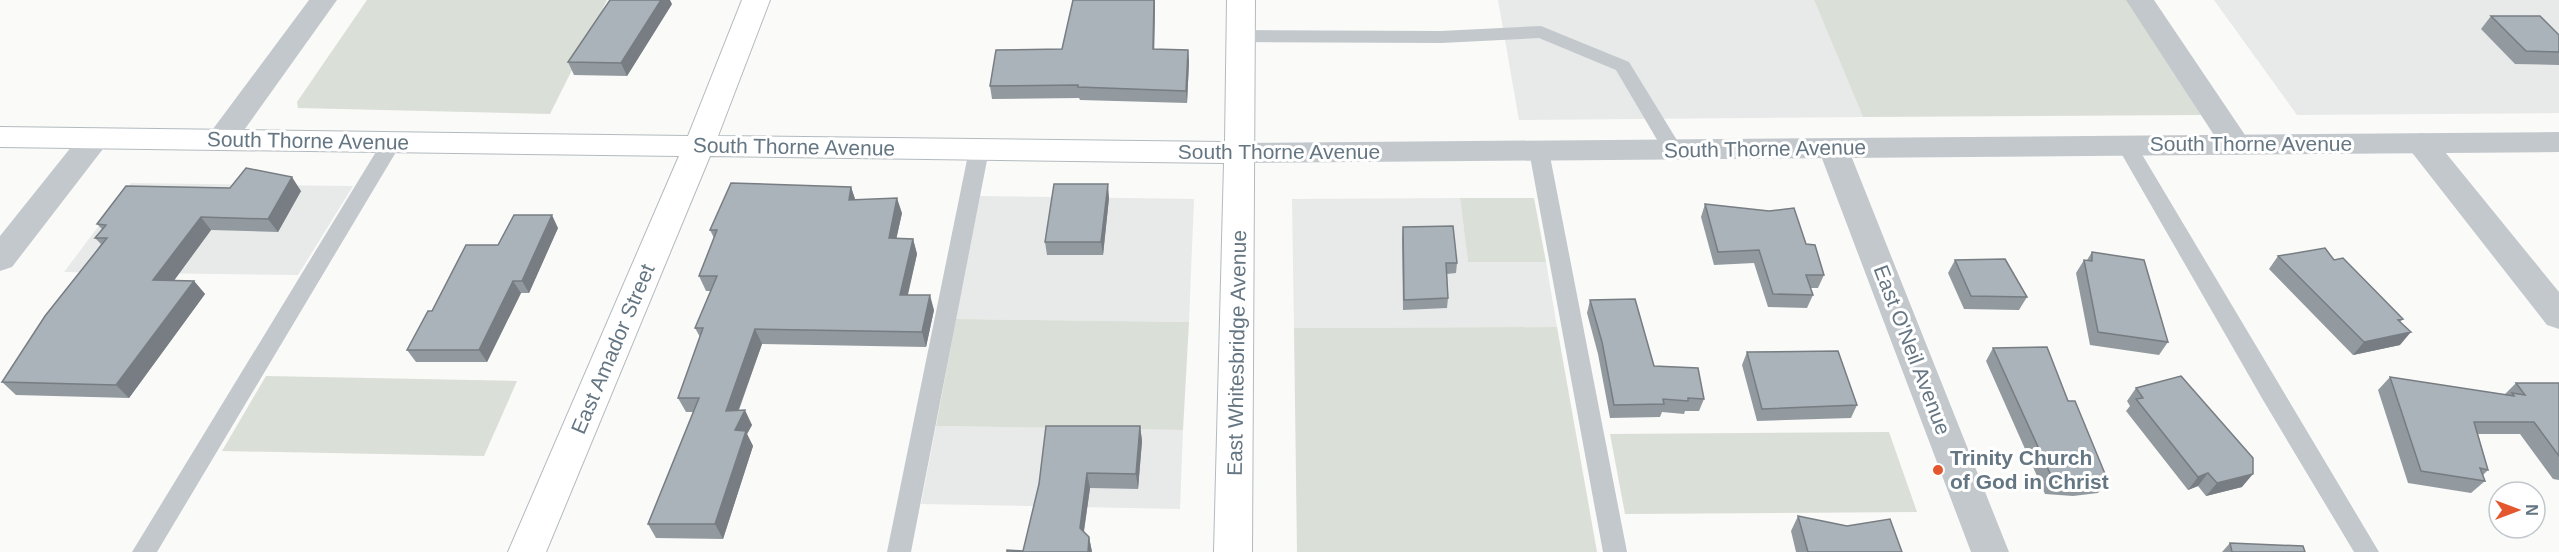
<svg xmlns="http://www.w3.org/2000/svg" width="2559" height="552" font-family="Arial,sans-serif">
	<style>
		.built { fill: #e8e9e9 }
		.green { fill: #dadfd7 }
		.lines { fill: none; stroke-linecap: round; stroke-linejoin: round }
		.secondary-casing { stroke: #b3babf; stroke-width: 2 }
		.service { fill: #c3c8cc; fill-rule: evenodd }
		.minor { fill: #c3c8cc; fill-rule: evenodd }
		.tertiary { fill: #c3c8cc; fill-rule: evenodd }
		.secondary { fill: #fff; fill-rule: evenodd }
		.wall { fill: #929a9f }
		.shaded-wall { fill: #777d82 }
		.building { fill: #aab3b9; stroke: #777d82; stroke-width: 1.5 }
		.poi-dot { fill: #e4572e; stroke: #fff; stroke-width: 2 }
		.labels { text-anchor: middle; stroke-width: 6; stroke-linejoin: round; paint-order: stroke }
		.street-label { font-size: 21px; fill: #657683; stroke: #fff }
		.poi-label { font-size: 21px; font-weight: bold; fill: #657683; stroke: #fff; text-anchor: start }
	</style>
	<rect width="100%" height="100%" fill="#fafaf8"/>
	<path class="built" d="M 1498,0 L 1814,0 L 1863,117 L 1519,120 Z
		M 2214,0 L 2559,0 L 2559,113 L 2297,115 Z
		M 131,183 L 353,186 L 298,275 L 64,272 Z
		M 980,196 L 1194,199 L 1189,322 L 956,319 Z
		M 1460,198 L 1468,262 L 1546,262 L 1557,327 L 1294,328 L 1292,199 Z
		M 936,426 L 1183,430 L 1180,509 L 921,504 Z"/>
	<path class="green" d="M 367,0 L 607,0 L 550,114 L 298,108 L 297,102 Z
		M 1814,0 L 2129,0 L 2201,115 L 1863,117 Z
		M 1460,198 L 1534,198 L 1546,262 L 1468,262 Z
		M 956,319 L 1189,322 L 1183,430 L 936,426 Z
		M 1557,327 L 1597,552 L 1297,552 L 1294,328 Z
		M 266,376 L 517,381 L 484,456 L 222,451 Z
		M 1889,432 L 1917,512 L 1625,514 L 1610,434 Z"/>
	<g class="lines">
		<g class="secondary-casing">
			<path id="secondary" d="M 742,0 L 770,0 L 718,136 L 1225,142 L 1227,0 L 1255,0 L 1252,552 L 1214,552 L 1224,163 L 710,156 L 546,552 L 508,552 L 679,156 L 0,147 L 0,127 L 688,136 Z"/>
		</g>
		<path class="service" d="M 1541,26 L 1629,62 L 1683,150 L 1680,155 L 1673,157 L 1666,155 L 1616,70 L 1539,38 L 1441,43 L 1240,42 L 1234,40 L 1231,36 L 1234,32 L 1240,30 L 1441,31 Z
			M 392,135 L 399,137 L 402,142 L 157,552 L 132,552 L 385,137 Z
			M 2127,139 L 2134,141 L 2379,552 L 2354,552 L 2263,400 L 2117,146 L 2120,141 Z
			M 979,143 L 986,145 L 989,150 L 911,552 L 887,552 L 969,150 L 972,145 Z
			M 1539,144 L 1546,146 L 1549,151 L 1627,552 L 1603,552 L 1529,151 L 1532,146 Z"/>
		<path class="minor" d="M 309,0 L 337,0 L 232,147 L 221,150 L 210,147 L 206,140 L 210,133 Z
			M 2126,0 L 2154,0 L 2247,138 L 2251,145 L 2247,152 L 2236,155 L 2225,152 Z
			M 95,128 L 106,131 L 110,138 L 106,145 L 12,267 L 0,271 L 0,236 L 84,131 Z
			M 2421,133 L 2432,136 L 2559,292 L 2559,329 L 2547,325 L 2410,150 L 2406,143 L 2410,136 Z
			M 1833,138 L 1844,141 L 1848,148 L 2009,552 L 1971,552 L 1818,148 L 1822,141 Z"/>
		<path class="tertiary" d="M 2559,132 L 2559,152 L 1240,163 L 1229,160 L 1225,153 L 1229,146 L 1240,143 Z"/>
		<use href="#secondary" class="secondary"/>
	</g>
	<path class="wall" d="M 1073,0 L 1155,0 L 1154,49 L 1188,50 L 1189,62 L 1187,103 L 1080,100 L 1079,98 L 992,99 L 990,86 L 1062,49 Z
		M 672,4 L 627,76 L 574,75 L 568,62 Z
		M 2491,16 L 2559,35 L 2559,65 L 2515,64 L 2481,29 Z
		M 851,187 L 855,199 L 902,213 L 896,239 L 913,239 L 917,254 L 908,295 L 934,310 L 926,347 L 762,344 L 739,410 L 752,425 L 747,434 L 753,446 L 723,539 L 656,538 L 648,524 L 693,412 L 686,412 L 678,398 L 700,337 L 695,328 L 711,291 L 706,291 L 699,276 L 714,238 L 710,230 Z
		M 230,188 L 301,191 L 278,232 L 211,230 L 174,280 L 194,281 L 205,294 L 129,398 L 16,395 L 2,382 L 101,244 L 95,238 L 102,229 L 97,224 Z
		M 1109,198 L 1103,255 L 1047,255 L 1045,242 Z
		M 1705,204 L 1806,244 L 1824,275 L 1818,288 L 1810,288 L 1813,295 L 1807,308 L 1768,307 L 1754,263 L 1714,265 L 1701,217 Z
		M 1403,227 L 1457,263 L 1456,273 L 1447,274 L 1448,298 L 1447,308 L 1403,310 L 1402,238 Z
		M 558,228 L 529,293 L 521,293 L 487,362 L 416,362 L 407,350 L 432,311 L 498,245 Z
		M 2092,252 L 2168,342 L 2159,355 L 2090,345 L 2076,273 L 2084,260 L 2087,260 Z
		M 2278,256 L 2334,260 L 2403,319 L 2400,322 L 2400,345 L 2353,355 L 2269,269 Z
		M 1955,260 L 2027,297 L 2019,310 L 1964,309 L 1948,273 Z
		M 1590,300 L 1654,366 L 1704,399 L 1699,411 L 1685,411 L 1684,414 L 1662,412 L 1660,417 L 1610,418 L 1598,354 L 1587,313 Z
		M 1993,348 L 2068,401 L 2108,481 L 2098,493 L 2073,496 L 2045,494 L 1986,361 Z
		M 1747,352 L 1857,405 L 1851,418 L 1757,421 L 1742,365 Z
		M 2390,377 L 2504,395 L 2516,383 L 2559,383 L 2559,480 L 2553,479 L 2520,434 L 2478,434 L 2488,470 L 2483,475 L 2485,481 L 2471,493 L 2408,483 L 2378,390 Z
		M 2136,388 L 2242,487 L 2206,496 L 2198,486 L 2188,490 L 2126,411 L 2130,406 L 2127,401 Z
		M 1140,426 L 1142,441 L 1138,489 L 1090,488 L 1084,532 L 1089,537 L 1092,552 L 1007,552 L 1023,551 L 1039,484 Z
		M 1798,516 L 1902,552 L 1796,552 L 1791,531 Z
		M 2230,543 L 2305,552 L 2222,552 Z"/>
	<path class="shaded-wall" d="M 661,0 L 670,0 L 672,4 L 627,76 L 621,63 Z
		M 1154,0 L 1155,0 L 1154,62 L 1153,49 Z
		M 1188,50 L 1189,62 L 1187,103 L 1186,91 Z
		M 292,177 L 301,191 L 278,232 L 268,219 Z
		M 1108,184 L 1109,198 L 1103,255 L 1101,242 Z
		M 851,187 L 856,202 L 849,200 Z
		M 897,198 L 902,213 L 893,254 L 889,238 Z
		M 552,215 L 558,228 L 529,293 L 522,281 Z
		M 201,217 L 211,230 L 165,293 L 153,280 Z
		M 913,239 L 917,254 L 904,310 L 900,295 Z
		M 194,281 L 205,294 L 129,398 L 116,385 Z
		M 513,281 L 521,293 L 487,362 L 479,350 Z
		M 930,295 L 934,310 L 926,347 L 922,332 Z
		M 755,329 L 762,344 L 733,425 L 726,411 Z
		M 2411,332 L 2400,345 L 2353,355 L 2364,342 Z
		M 745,410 L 752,425 L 747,434 L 753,446 L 723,539 L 715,524 L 735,430 Z
		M 1140,426 L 1142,441 L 1138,489 L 1136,474 Z
		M 1087,473 L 1090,488 L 1082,543 L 1080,528 Z
		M 2208,473 L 2198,486 L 2188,490 L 2198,477 Z
		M 2253,474 L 2242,487 L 2206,496 L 2217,483 Z
		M 1089,537 L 1092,552 L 1088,552 Z"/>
	<path class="building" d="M 610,0 L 661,0 L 621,63 L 568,62 Z
		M 1073,0 L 1154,0 L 1153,49 L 1188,50 L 1186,91 L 1078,87 L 1078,85 L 990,86 L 996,50 L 1062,49 Z
		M 2491,16 L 2540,16 L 2559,35 L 2559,52 L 2526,51 Z
		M 246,168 L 292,177 L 268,219 L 201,217 L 153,280 L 194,281 L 116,385 L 2,382 L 45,316 L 107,238 L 95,238 L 106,225 L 97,224 L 126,186 L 230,188 Z
		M 731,183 L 851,187 L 849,200 L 897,198 L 889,238 L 913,239 L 900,295 L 930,295 L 922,332 L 755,329 L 726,411 L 745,410 L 735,430 L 746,431 L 715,524 L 648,524 L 699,398 L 678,398 L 703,328 L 695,328 L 717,276 L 699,276 L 717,230 L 710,230 Z
		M 1054,184 L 1108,184 L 1101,242 L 1045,242 Z
		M 1705,204 L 1769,211 L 1794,208 L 1806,244 L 1815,245 L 1824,275 L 1806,275 L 1813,295 L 1773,294 L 1759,250 L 1718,252 Z
		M 514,215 L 552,215 L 522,281 L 513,281 L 479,350 L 407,350 L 428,311 L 432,311 L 466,245 L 498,245 Z
		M 1453,226 L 1457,263 L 1446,263 L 1448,298 L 1404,300 L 1403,227 Z
		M 2325,248 L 2334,260 L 2343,258 L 2403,319 L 2398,320 L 2411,332 L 2364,342 L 2278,256 Z
		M 2092,252 L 2144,260 L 2168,342 L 2098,332 L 2084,260 L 2092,261 Z
		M 2005,259 L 2027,297 L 1971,296 L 1955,260 Z
		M 1635,299 L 1654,366 L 1698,368 L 1704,399 L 1688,398 L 1688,401 L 1663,399 L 1664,404 L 1614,405 L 1602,342 L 1590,300 Z
		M 2047,347 L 2068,401 L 2075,401 L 2108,481 L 2082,484 L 2054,482 L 1993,348 Z
		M 1838,351 L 1857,405 L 1762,409 L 1747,352 Z
		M 2181,376 L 2253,458 L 2253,474 L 2217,483 L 2208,473 L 2198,477 L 2136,399 L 2143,398 L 2136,388 Z
		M 2390,377 L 2514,396 L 2512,393 L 2525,395 L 2516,383 L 2559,383 L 2559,456 L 2534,422 L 2474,422 L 2488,470 L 2480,468 L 2485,481 L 2421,471 Z
		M 1046,426 L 1140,426 L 1136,474 L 1087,473 L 1080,528 L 1089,537 L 1088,552 L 1007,552 L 1007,550 L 1023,551 L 1039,484 Z
		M 1798,516 L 1847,526 L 1890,519 L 1902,552 L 1808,552 Z
		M 2230,543 L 2303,546 L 2305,552 L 2232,552 Z"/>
	<circle class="poi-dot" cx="1938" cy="470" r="6"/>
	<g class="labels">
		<g class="street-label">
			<text transform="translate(308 141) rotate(1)" y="7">South Thorne Avenue</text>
			<text x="2251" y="151">South Thorne Avenue</text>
			<text transform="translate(794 147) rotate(1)" y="7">South Thorne Avenue</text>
			<text transform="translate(1765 149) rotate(-1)" y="7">South Thorne Avenue</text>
			<text x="1279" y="159">South Thorne Avenue</text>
			<text transform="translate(613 349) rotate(-67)" y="7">East Amador Street</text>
			<text transform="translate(1912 350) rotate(69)" y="7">East O'Neil Avenue</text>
			<text transform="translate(1237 353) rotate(-89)" y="7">East Whitesbridge Avenue</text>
		</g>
		<g class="poi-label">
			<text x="1950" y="465">Trinity Church<tspan x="1950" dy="24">of God in Christ</tspan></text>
		</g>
	</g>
	<g transform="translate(2517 510) rotate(90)"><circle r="28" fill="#ffffff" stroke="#c1c8cd" stroke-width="1.5"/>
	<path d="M0-4.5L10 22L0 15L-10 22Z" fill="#e4572e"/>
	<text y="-9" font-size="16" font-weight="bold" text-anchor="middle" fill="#657683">N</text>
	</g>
</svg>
